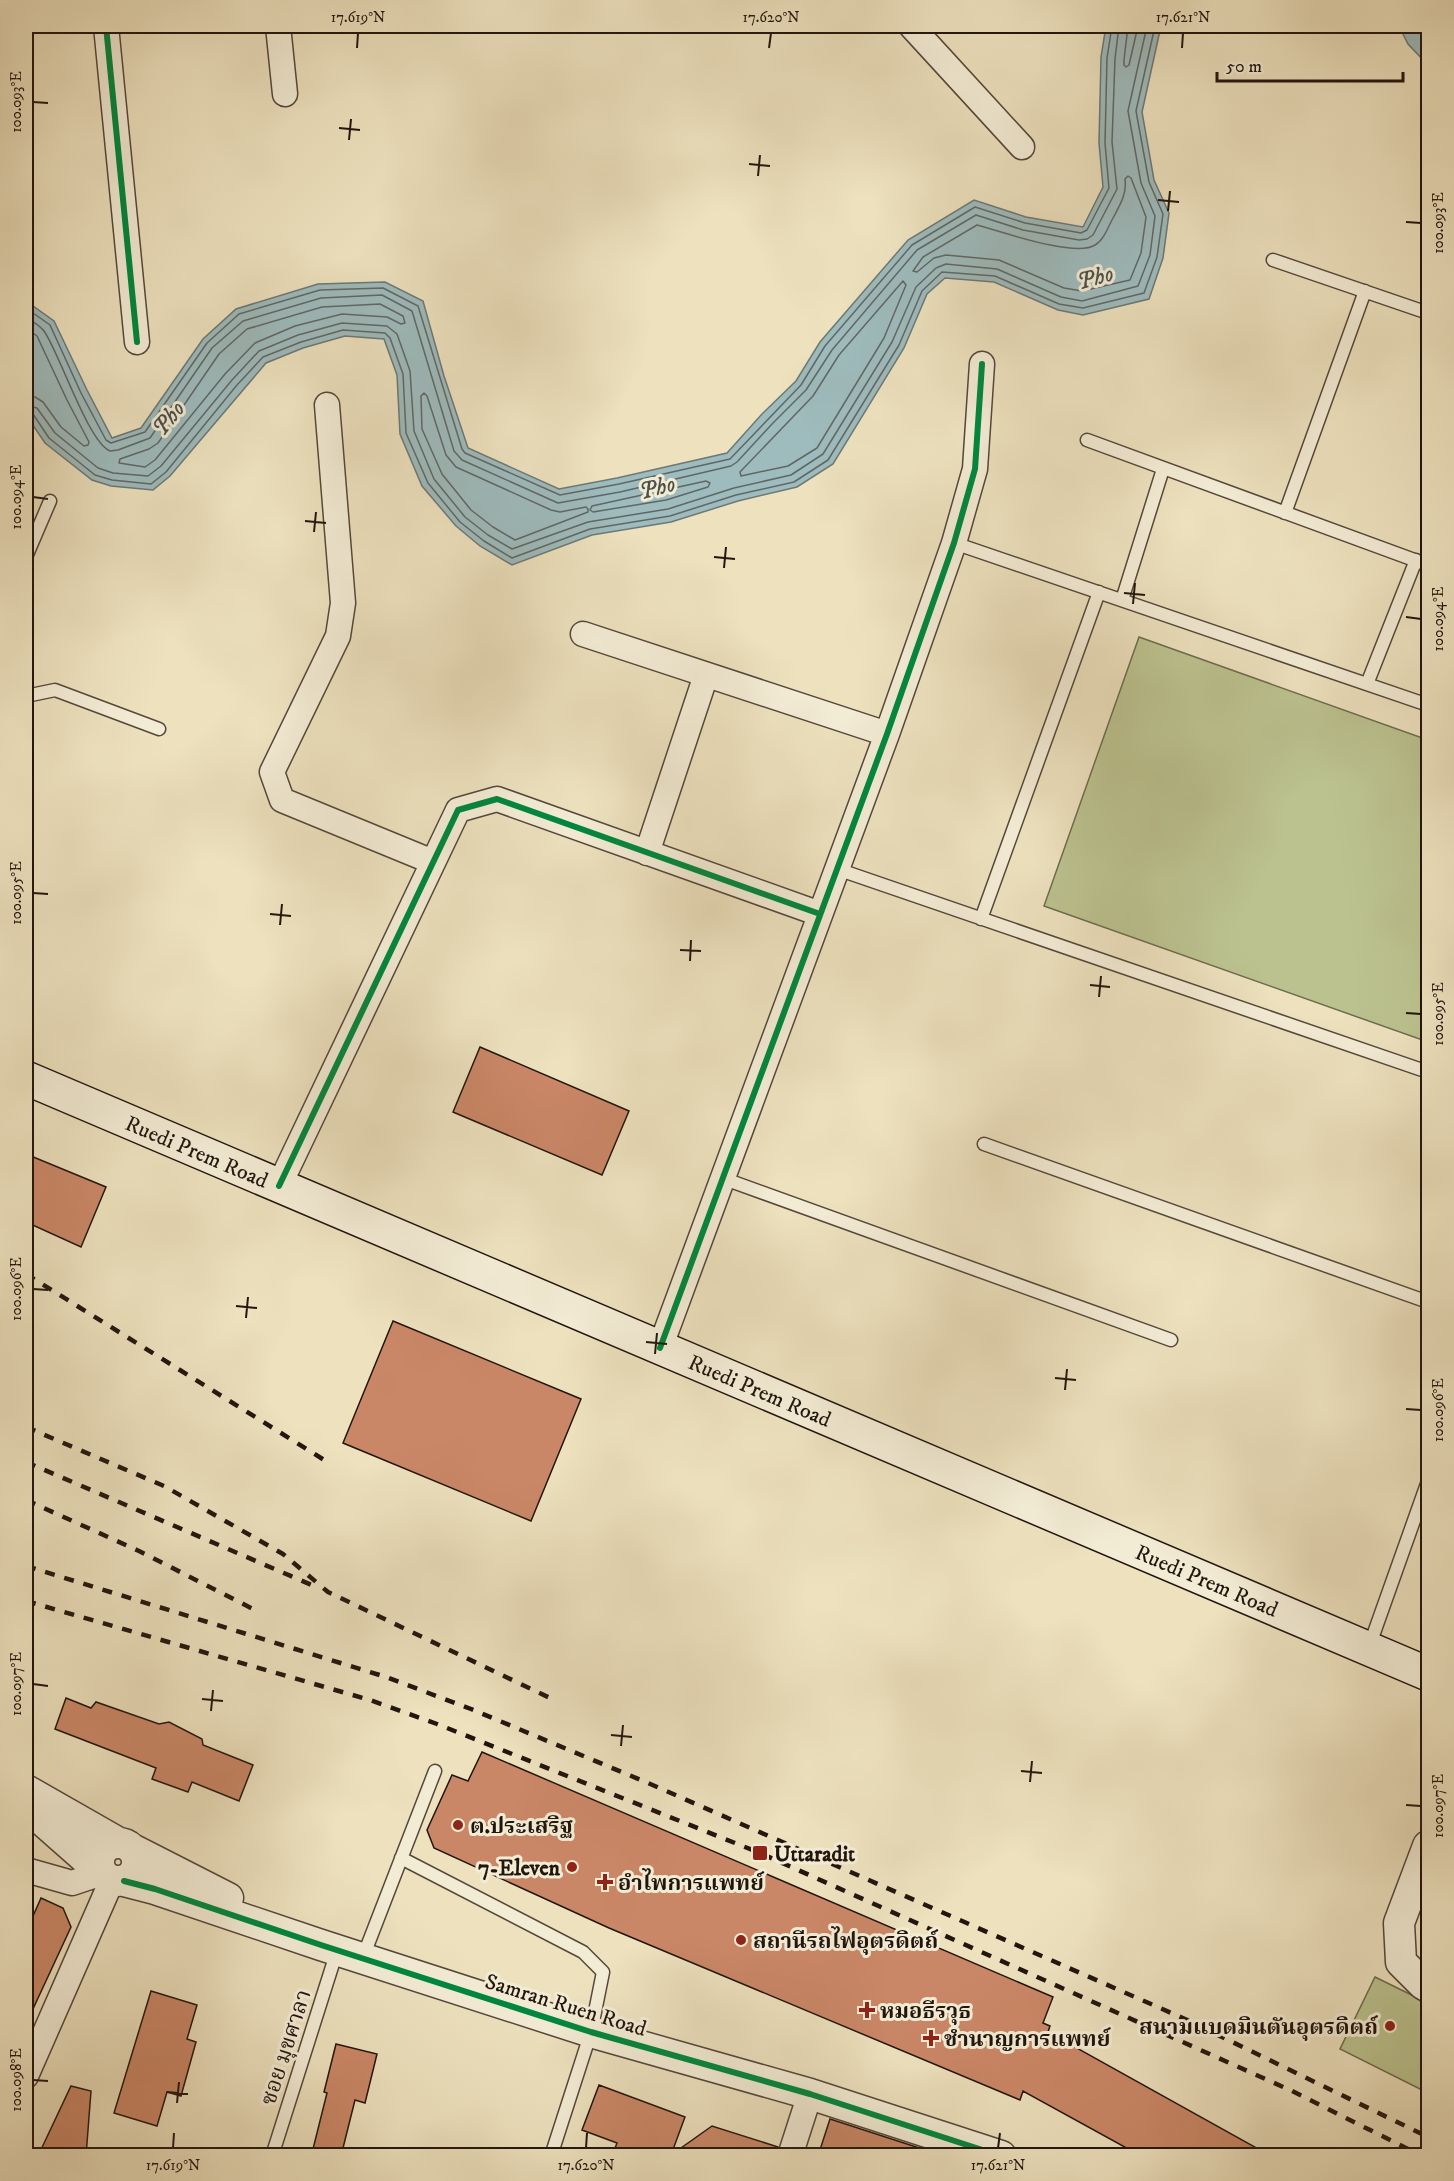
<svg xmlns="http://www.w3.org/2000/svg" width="1454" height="2181" font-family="'IM FELL DW Pica','Noto Serif Thai',serif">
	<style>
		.green { fill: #bbc28f; stroke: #6e6c4e; stroke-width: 1.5 }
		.water { fill: #9ebbbd; stroke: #6c7977; stroke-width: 1.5 }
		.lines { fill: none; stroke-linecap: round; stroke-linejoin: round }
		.shore { stroke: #606866; stroke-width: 1.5 }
		.building { fill: #ca8767; stroke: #21150e; stroke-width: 1.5 }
		.service-casing { stroke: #54483a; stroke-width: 15 }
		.minor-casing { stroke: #54483a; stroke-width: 27 }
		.tertiary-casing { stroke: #54483a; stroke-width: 33 }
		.secondary-casing { stroke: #21150e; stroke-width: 36 }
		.service { stroke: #f3ecd5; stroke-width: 12 }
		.minor { stroke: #f3ecd5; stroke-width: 24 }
		.tertiary { stroke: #f3ecd5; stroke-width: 30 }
		.secondary { stroke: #f3ecd5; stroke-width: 33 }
		.rail { stroke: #21150e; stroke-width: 4.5; stroke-dasharray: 10 10; stroke-linecap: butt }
		.cycleway-casing { stroke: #f3ecd5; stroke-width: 10 }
		.cycleway { stroke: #00873e; stroke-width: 6 }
		.ticks { fill: none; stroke: #21150e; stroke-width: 2 }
		.poi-dot { fill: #8f2418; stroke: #f3ecd5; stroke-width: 2 }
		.labels { text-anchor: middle; stroke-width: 6; stroke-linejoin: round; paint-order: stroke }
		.street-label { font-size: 22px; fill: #21150e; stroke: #f3ecd5 }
		.poi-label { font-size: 22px; font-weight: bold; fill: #21150e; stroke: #f3ecd5; text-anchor: start }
		.water-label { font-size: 24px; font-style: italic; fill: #4d4f4b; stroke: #f3ecd5 }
		.neatline { fill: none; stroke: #21150e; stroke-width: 2 }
		.ticks-label { font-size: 15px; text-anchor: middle; fill: #21150e }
	</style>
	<rect width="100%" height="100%" fill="#ede1be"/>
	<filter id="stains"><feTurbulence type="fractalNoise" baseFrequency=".00333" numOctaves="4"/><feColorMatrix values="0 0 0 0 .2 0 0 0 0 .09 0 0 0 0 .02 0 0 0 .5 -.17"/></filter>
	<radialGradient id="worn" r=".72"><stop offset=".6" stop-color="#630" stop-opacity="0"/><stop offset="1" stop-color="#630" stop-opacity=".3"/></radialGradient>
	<path class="green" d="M 1139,637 L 1428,740 L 1428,1042 L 1044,906 Z
		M 1375,1977 L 1428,2003 L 1428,2093 L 1340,2049 Z"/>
	<path class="water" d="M 1106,26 L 1161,26 L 1142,112 L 1154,180 L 1169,213 L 1163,258 L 1149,299 L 1083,315 L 1058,310 L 994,282 L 945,278 L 927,294 L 904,348 L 833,464 L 797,487 L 738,501 L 671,522 L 592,535 L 512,565 L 480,546 L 456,526 L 422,486 L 400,434 L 397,375 L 384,339 L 345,336 L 303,348 L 266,363 L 170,476 L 153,490 L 111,486 L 92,480 L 45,443 L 26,415 L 26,301 L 54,321 L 87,390 L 112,438 L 141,428 L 203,339 L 236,309 L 318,284 L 385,282 L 423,301 L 444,376 L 468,448 L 559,489 L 617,478 L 727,453 L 762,414 L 796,381 L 820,342 L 908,240 L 974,200 L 1026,217 L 1083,227 L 1103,187 L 1099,143 L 1101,57 Z
		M 1399,26 L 1428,26 L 1428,65 L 1408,44 Z"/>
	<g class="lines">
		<path class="shore" d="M 1128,26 L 1124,60 L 1124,65 L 1126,67 L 1129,65 L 1138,26
			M 1128,176 L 1131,178 L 1146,217 L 1141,253 L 1130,280 L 1082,291 L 1064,288 L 999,260 L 946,255 L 934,258 L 917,272 L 913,271 L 923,257 L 977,225 C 1000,231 1075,258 1095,245 C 1104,240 1108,227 1113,218 C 1120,205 1127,194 1125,179 Z
			M 903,281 L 906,285 L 884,338 L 817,448 L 788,466 L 741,476 L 740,472 L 813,396 L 839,355 Z
			M 380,304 L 403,316 L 405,323 L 401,324 L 387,317 L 342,314 L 295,326 L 255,343 L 225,374 L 155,460 L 145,467 L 119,463 L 120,459 L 149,449 L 158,443 L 219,354 L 247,329 L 322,307 Z
			M 26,308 L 50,325 L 81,393 L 106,440 L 111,443 L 145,432 L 207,343 L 239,314 L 320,290 L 383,288 L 418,306 L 462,449 L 465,453 L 560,495 L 619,484 L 730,459 L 801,385 L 825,346 L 912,245 L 975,207 L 1025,223 L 1081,233 L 1087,230 L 1109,188 L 1105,143 L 1107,58 L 1112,26
			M 26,317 C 31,321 40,325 44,331 C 60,354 88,442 110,451 L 118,450 L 150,438 L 212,348 L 243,321 L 321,298 L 382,295 L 412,311 L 454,451 L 462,460 L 558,503 L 620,492 L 731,466 L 737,462 L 772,424 L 806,390 L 832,350 L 917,250 L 976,215 L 1023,230 L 1079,240 L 1087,239 L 1093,235 L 1117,189 L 1112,142 L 1115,59 L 1119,26
			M 26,328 L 37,336 L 67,400 L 89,442 L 88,445 L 84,446 L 61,427 L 43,402 L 35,397 L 26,396
			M 424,393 L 427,396 L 446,455 L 456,467 L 551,510 L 560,512 L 586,507 L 588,509 L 588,512 L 515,540 L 493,527 L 471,510 L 442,474 L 422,429 L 421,396 Z
			M 26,405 L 37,408 L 55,433 L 98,468 L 113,473 L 148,476 L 161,466 L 232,380 L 259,351 L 298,335 L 342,323 L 387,326 L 397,334 L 410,371 L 414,431 L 434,479 L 465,517 L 488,535 L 512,549 L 588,522 L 668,509 L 734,488 L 791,475 L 823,454 L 892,342 L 916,287 L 936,268 L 946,264 L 997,269 L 1061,297 L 1082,301 L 1138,286 L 1150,255 L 1155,216 L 1141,183 L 1128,111 L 1147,26
			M 26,412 L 33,414 L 49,438 L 95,475 L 112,480 L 151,484 L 166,472 L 237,385 L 263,357 L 301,342 L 343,330 L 385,333 L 390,338 L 403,374 L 406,433 L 428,483 L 460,522 L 484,541 L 512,558 L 590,529 L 670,516 L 736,495 L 794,482 L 828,460 L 899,345 L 922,291 L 942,272 L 995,276 L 1059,304 L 1083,308 L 1144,293 L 1157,257 L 1163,214 L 1149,182 L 1136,111 L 1155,26
			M 706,481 L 710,483 L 708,487 L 666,500 L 593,512 L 590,510 L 592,506 Z"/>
	</g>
	<path class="building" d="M 480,1047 L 629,1111 L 602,1175 L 453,1112 Z
		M 26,1154 L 106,1187 L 81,1247 L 26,1222 Z
		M 393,1321 L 581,1399 L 531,1521 L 343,1443 Z
		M 66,1698 L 91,1708 L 96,1702 L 159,1724 L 169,1722 L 202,1739 L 203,1745 L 253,1765 L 239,1801 L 192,1782 L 188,1792 L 152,1779 L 156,1768 L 55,1729 Z
		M 482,1752 L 1053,1997 L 1043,2023 L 1050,2026 L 1048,2032 L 1271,2156 L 1141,2156 L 1023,2091 L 1020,2100 L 609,1928 L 434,1848 L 427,1830 L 452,1775 L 468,1781 Z
		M 41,1898 L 63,1908 L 71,1927 L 26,2024 L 26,1932 Z
		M 151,1991 L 197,2005 L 187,2039 L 196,2042 L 181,2096 L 167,2092 L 157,2126 L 114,2113 Z
		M 336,2044 L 377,2054 L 365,2103 L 355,2100 L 341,2156 L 313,2149 L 327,2093 L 324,2092 Z
		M 599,2085 L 685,2117 L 671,2155 L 712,2126 L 778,2147 L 776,2156 L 612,2156 L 617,2143 L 582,2130 Z
		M 71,2086 L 91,2091 L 86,2156 L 38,2156 Z
		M 830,2119 L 944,2156 L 818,2156 Z"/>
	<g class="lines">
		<g class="service-casing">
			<path id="service" d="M 1273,260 L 1428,313
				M 1087,440 L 1428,565
				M 1285,513 L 1365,291
				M 954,543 L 1428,705
				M 26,557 L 50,501
				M 1122,600 L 1163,469
				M 1367,684 L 1416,560
				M 26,696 L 55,690 L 159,729
				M 837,869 L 1428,1072
				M 981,919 L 1099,592
				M 984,1144 L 1428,1302
				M 722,1178 L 1171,1340
				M 1369,1647 L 1428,1481
				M 401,1858 L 583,1952 L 603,1972 L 591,2032 L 551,2156
				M 363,1957 L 435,1771
				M 272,2156 L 337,1951"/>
		</g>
		<g class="minor-casing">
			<path id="minor" d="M 106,26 L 137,342
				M 278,26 L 285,94
				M 911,26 L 1022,147
				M 327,405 L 343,603 L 338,636 L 272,772 L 282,800 L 433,862
				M 583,634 L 887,734
				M 647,853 L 706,675
				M 279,1186 L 458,810 L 497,799 L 820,914
				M 660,1348 L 887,734 L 954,543 L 975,469 L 982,364
				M 26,1870 L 72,1883 L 102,1873
				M 26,2076 L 112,1880
				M 790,2156 L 810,2094"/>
		</g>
		<g class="tertiary-casing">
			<path id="tertiary" d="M 26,1790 L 119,1843
				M 26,1806 L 102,1873
				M99 1862a19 19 0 1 1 38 0a19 19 0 1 1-38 0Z
				M 1428,1846 L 1399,1923 L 1401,1962 L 1423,1984 L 1428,1987
				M 132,1849 L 228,1898
				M 124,1881 L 155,1889 L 321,1945 L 591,2032 L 810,2094 L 1001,2156"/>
		</g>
		<g class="secondary-casing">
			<path id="secondary" d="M 26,1078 L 1428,1674"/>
		</g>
		<use href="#service" class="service"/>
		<use href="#minor" class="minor"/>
		<use href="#tertiary" class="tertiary"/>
		<use href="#secondary" class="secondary"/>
		<path class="rail" d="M 26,1274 L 329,1463
			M 26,1427 L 164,1486 L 283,1554 L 328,1592 L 550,1698
			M 26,1462 L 314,1586
			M 26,1500 L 139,1551 L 253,1609
			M 26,1566 L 386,1677 L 471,1709 L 648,1783 L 1185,2019 L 1428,2137
			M 26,1601 L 370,1700 L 437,1724 L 760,1853 L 1290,2090 L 1422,2156"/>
		<g class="cycleway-casing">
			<path id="cycleway" d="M 106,26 L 137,342
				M 279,1186 L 458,810 L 497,799 L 820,914
				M 660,1348 L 887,734 L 954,543 L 975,469 L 982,364
				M 124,1881 L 155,1889 L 321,1945 L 591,2032 L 810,2094 L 1001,2156"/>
		</g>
		<use href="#cycleway" class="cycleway"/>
	</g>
	<path class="ticks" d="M 357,48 L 358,33M 769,48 L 771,33M 1182,48 L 1183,33M 33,102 L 48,103M 339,128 L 360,130M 349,140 L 351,119M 749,164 L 770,166M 758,176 L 760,155M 1158,200 L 1179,202M 1168,211 L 1170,191M 1406,222 L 1421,223M 33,497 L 48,499M 305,521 L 326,523M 314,532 L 316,512M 714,557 L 735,559M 724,568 L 726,547M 1124,593 L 1145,595M 1133,604 L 1135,583M 1406,617 L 1421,619M 33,893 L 48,894M 270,914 L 291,916M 280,925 L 282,904M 680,950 L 701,951M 690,961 L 691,940M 1090,985 L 1110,987M 1099,997 L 1101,976M 1406,1013 L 1421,1014M 33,1289 L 48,1290M 236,1306 L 257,1308M 246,1318 L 248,1297M 646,1342 L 667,1344M 655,1354 L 657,1333M 1055,1378 L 1076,1380M 1065,1390 L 1067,1369M 1406,1409 L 1421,1410M 33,1684 L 48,1686M 202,1699 L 223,1701M 211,1711 L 213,1690M 611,1735 L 632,1737M 621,1746 L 623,1725M 1021,1771 L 1042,1773M 1030,1782 L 1032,1761M 1406,1805 L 1421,1806M 33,2080 L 48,2081M 167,2092 L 188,2094M 177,2103 L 179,2082M 173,2148 L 174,2133M 586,2148 L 587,2133M 998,2148 L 1000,2133"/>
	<g class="poi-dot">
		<circle cx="458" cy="1825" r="6"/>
		<rect x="752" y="1845" width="16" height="16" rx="3"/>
		<circle cx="572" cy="1867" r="6"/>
		<path d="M602 1873h6v6h6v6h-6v6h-6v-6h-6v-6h6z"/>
		<circle cx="741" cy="1940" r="6"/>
		<path d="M864 2001h6v6h6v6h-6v6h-6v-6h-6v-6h6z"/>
		<circle cx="1390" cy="2026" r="6"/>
		<path d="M928 2029h6v6h6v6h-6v6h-6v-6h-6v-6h6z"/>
	</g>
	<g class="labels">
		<g class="street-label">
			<text transform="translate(197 1151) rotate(23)" y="8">Ruedi Prem Road</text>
			<text transform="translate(760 1390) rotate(23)" y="8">Ruedi Prem Road</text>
			<text transform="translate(1207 1580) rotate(23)" y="8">Ruedi Prem Road</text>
			<text transform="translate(566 2004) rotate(17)" y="8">Samran Ruen Road</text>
			<text transform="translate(285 2047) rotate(-72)" y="8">ซอย มุขศาลา</text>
		</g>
		<g class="poi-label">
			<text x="470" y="1833">ต.ประเสริฐ</text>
			<text x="774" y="1861">Uttaradit</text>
			<text x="560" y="1875" text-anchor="end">7-Eleven</text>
			<text x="618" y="1890">อำไพการแพทย์</text>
			<text x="753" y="1948">สถานีรถไฟอุตรดิตถ์</text>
			<text x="880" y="2018">หมอธีรวุธ</text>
			<text x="1378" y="2034" text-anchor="end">สนามแบดมินตันอุตรดิตถ์</text>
			<text x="944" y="2046">ชำนาญการแพทย์</text>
		</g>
		<g class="water-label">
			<text transform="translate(1095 277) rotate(-15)" y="8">Pho</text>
			<text transform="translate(168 418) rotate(-51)" y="8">Pho</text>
			<text transform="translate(657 487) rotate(-14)" y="8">Pho</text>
		</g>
	</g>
	<rect width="1454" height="2181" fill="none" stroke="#ede1be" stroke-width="66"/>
	<path d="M1217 72v9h186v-9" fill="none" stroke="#21150e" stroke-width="3"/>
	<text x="1226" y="72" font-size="18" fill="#21150e" stroke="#f3ecd5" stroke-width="4.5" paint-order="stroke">50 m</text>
	<rect x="33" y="33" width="1388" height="2115" class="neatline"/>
	<g class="ticks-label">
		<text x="358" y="22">17.619°N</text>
		<text x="771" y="22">17.620°N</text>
		<text x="1183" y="22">17.621°N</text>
		<text transform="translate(16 102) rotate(-90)" y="5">100.093°E</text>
		<text transform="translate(1438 223) rotate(-90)" y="5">100.093°E</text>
		<text transform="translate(16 497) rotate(-90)" y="5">100.094°E</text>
		<text transform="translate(1438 619) rotate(-90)" y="5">100.094°E</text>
		<text transform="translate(16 893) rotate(-90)" y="5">100.095°E</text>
		<text transform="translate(1438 1014) rotate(-90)" y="5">100.095°E</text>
		<text transform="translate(16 1289) rotate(-90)" y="5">100.096°E</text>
		<text transform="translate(1438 1410) rotate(-90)" y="5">100.096°E</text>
		<text transform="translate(16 1684) rotate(-90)" y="5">100.097°E</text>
		<text transform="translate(1438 1806) rotate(-90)" y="5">100.097°E</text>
		<text transform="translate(16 2080) rotate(-90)" y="5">100.098°E</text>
		<text x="173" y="2170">17.619°N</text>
		<text x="586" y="2170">17.620°N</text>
		<text x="998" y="2170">17.621°N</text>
	</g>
	<rect width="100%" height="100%" filter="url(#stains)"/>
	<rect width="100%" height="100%" fill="url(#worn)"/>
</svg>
